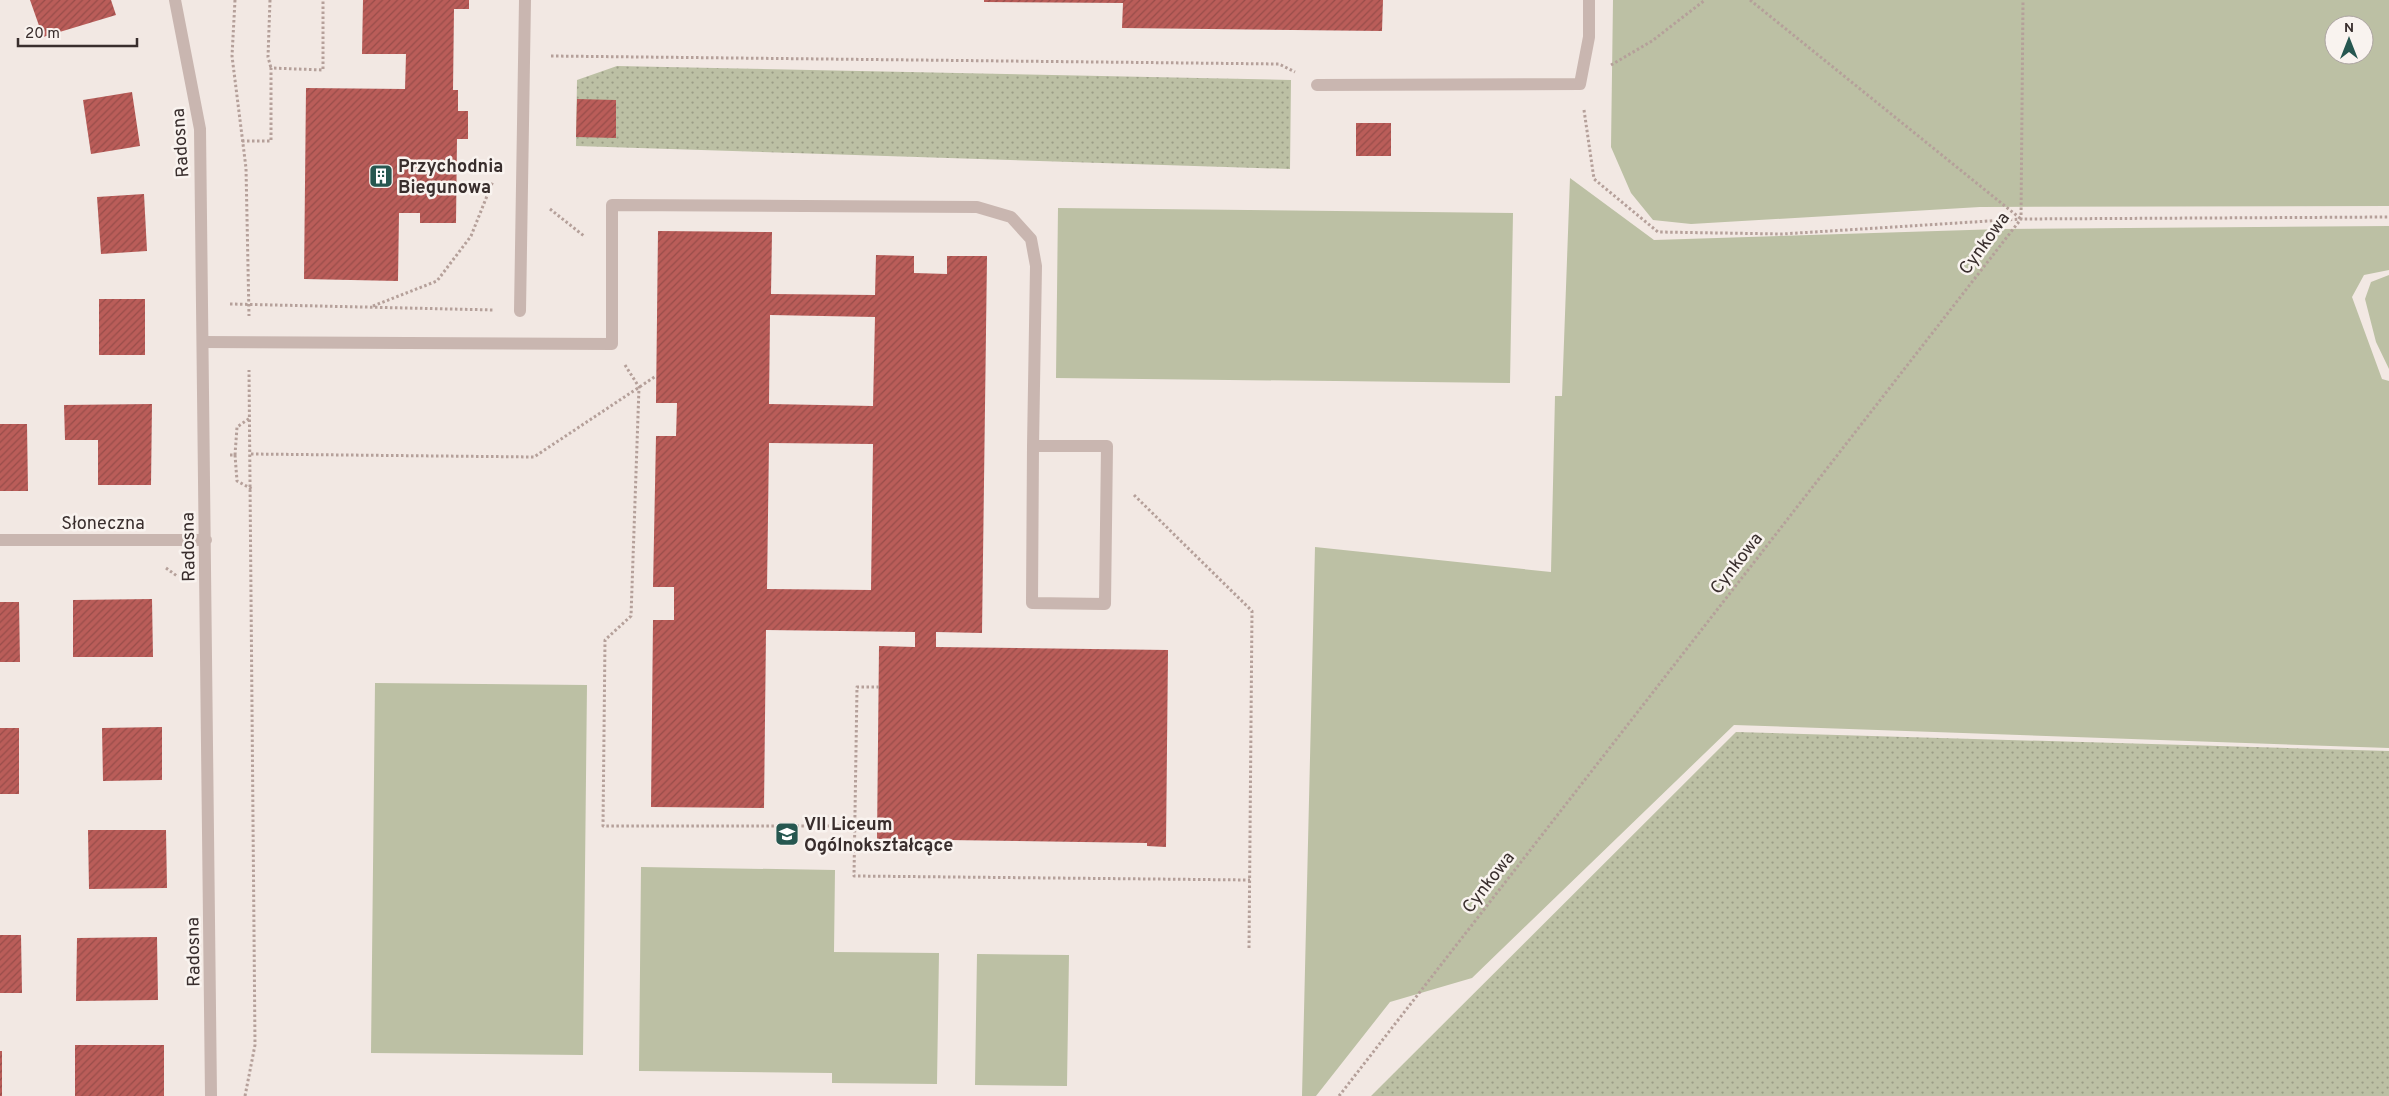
<svg xmlns="http://www.w3.org/2000/svg" width="2389" height="1096" font-family="Overpass,sans-serif">
	<style>
		.grass { fill: #bcc0a4; fill-rule: evenodd }
		.park { fill: url(#park-dots) }
		.building { fill: url(#building-hatch); fill-rule: evenodd }
		.lines { fill: none; stroke-linecap: round; stroke-linejoin: round }
		.path { stroke: #b5a09a; stroke-width: 3; stroke-dasharray: 2.5 2.5; stroke-linecap: butt }
		.service { stroke: #c9b6b0; stroke-width: 12 }
		.minor { stroke: #c9b6b0; stroke-width: 12 }
		.labels { text-anchor: middle; stroke-width: 5; stroke-linejoin: round; paint-order: stroke }
		.street-label { font-size: 18px; fill: #392e2d; stroke: #f9f3ef }
		.poi-label { font-size: 18px; font-weight: bold; fill: #392e2d; stroke: #f9f3ef; text-anchor: start }
	</style>
	<defs>
		<pattern id="park-dots" width="8" height="8" patternUnits="userSpaceOnUse" patternTransform="scale(1.25)"><rect width="8" height="8" fill="#bcc0a4"/><path d="M2 2h.1M6 6h.1" fill="none" stroke="#9a9c86" stroke-width="1.8" stroke-linecap="round"/></pattern>
		<pattern id="building-hatch" width="6" height="6" patternUnits="userSpaceOnUse" patternTransform="scale(1.25)"><rect width="6" height="6" fill="#ba5d59"/><path d="M-1 1l2-2M0 6l6-6M5 7l2-2" fill="none" stroke="#984d4a"/></pattern>
	</defs>
	<rect width="100%" height="100%" fill="#f2e8e3"/>
	<path class="grass" d="M 1613,0 L 2389,0 L 2389,206 L 1980,207 L 1691,224 L 1653,220 L 1631,193 L 1611,147 ZM 2334,25 L 2364,25 L 2364,55 L 2334,55 Z
		M 1570,178 L 1654,240 L 2001,229 L 2389,226 L 2389,270 L 2364,275 L 2352,297 L 2382,379 L 2389,381 L 2389,748 L 1734,725 L 1472,978 L 1390,1002 L 1316,1096 L 1302,1096 L 1315,547 L 1551,572 L 1555,396 L 1562,396 Z
		M 1058,208 L 1513,213 L 1510,383 L 1056,378 Z
		M 2389,275 L 2389,369 L 2376,342 L 2365,299 L 2371,282 Z
		M 375,683 L 587,685 L 583,1055 L 371,1053 Z
		M 641,867 L 835,870 L 834,952 L 939,953 L 937,1084 L 832,1083 L 832,1073 L 639,1071 Z
		M 977,954 L 1069,955 L 1067,1086 L 975,1085 Z"/>
	<path class="park" d="M 617,66 L 1291,80 L 1290,169 L 576,146 L 577,80 Z
		M 1736,732 L 2389,751 L 2389,1096 L 1371,1096 Z"/>
	<path class="building" d="M 30,0 L 111,0 L 116,15 L 43,37 Z
		M 363,0 L 469,0 L 469,9 L 454,9 L 453,90 L 458,90 L 458,111 L 468,111 L 468,139 L 457,139 L 456,223 L 420,223 L 420,213 L 399,213 L 398,281 L 304,279 L 306,88 L 405,89 L 406,54 L 362,54 Z
		M 984,0 L 1383,0 L 1382,31 L 1122,28 L 1123,3 L 984,2 Z
		M 132,92 L 140,146 L 91,154 L 83,100 Z
		M 577,99 L 616,100 L 616,138 L 576,137 Z
		M 1356,123 L 1391,123 L 1391,156 L 1356,156 Z
		M 144,194 L 147,251 L 101,254 L 97,197 Z
		M 658,231 L 772,232 L 771,294 L 875,295 L 876,255 L 914,256 L 914,273 L 947,274 L 947,256 L 987,256 L 982,633 L 936,632 L 936,647 L 1168,650 L 1166,847 L 1147,846 L 1147,843 L 877,839 L 879,646 L 915,647 L 915,632 L 766,630 L 764,808 L 651,807 L 653,620 L 674,620 L 674,587 L 653,587 L 656,436 L 676,436 L 677,403 L 656,403 ZM 770,315 L 875,317 L 873,406 L 769,404 ZM 769,443 L 873,444 L 871,590 L 767,589 Z
		M 99,299 L 145,299 L 145,355 L 99,355 Z
		M 152,404 L 151,485 L 98,485 L 98,440 L 65,440 L 64,405 Z
		M 0,424 L 27,424 L 28,491 L 0,491 Z
		M 152,599 L 153,657 L 73,657 L 73,600 Z
		M 0,602 L 19,602 L 20,662 L 0,662 Z
		M 162,727 L 162,780 L 103,781 L 102,728 Z
		M 0,728 L 19,728 L 19,794 L 0,794 Z
		M 88,830 L 166,830 L 167,888 L 89,889 Z
		M 0,935 L 21,935 L 22,993 L 0,993 Z
		M 157,937 L 158,1000 L 76,1001 L 77,938 Z
		M 75,1045 L 164,1045 L 164,1096 L 75,1096 Z
		M 0,1051 L 2,1051 L 2,1096 L 0,1096 Z"/>
	<g class="lines">
		<path class="path" d="M 235,0 L 232,56 L 246,168 L 249,316
			M 270,0 L 268,57 L 271,68
			M 1750,0 L 2021,219
			M 551,56 L 1279,64 L 1295,72
			M 1611,65 L 1652,41 L 1705,0
			M 1584,110 L 1594,179 L 1658,232 L 1782,234 L 2021,219 L 2389,217
			M 242,141 L 271,141 L 271,68 L 323,70 L 323,0
			M 550,209 L 584,236
			M 230,304 L 494,310
			M 373,306 L 437,281 L 471,236 L 493,181
			M 625,365 L 639,387 L 631,616 L 605,640 L 603,826 L 855,826
			M 251,454 L 534,457 L 656,376
			M 230,455 L 235,455 L 237,427 L 250,418
			M 235,455 L 237,481 L 252,489
			M 1134,495 L 1252,611 L 1249,949
			M 166,568 L 177,576
			M 879,687 L 857,687 L 854,876 L 1250,880
			M 245,1096 L 255,1045 L 249,370
			M 1339,1096 L 2021,219 L 2023,0"/>
		<path class="service" d="M 1317,85 L 1580,84 L 1589,37 L 1589,0
			M 203,342 L 612,344 L 612,205 L 977,207 L 1011,217 L 1031,239 L 1036,266 L 1033,446
			M 1033,446 L 1107,446 L 1105,604 L 1032,603 Z"/>
		<path class="minor" d="M 175,0 L 200,129 L 211,1096
			M 520,311 L 525,0
			M 0,540 L 206,540"/>
	</g>
	<defs>
		<g id="building-square" transform="scale(1.25)"><rect x="-9" y="-9" width="18" height="18" rx="4" fill="#265750" stroke="#f9f3ef"/><path d="M-4-6H4V6H1V3H-1V6H-4ZM-2.5-4.3h1.7v1.8h-1.7ZM.8-4.3h1.7v1.8H.8ZM-2.5-1h1.7V.8h-1.7ZM.8-1h1.7V.8H.8Z" fill="#fff"/></g>
		<g id="school-square" transform="scale(1.25)"><rect x="-9" y="-9" width="18" height="18" rx="4" fill="#265750" stroke="#f9f3ef"/><path d="M0-5L7-2L0 1L-7-2ZM-4 1L0 2.5L4 1V4Q0 6-4 4Z" fill="#fff"/></g>
	</defs>
	<g fill-rule="evenodd">
		<use href="#building-square" x="381" y="176"/>
		<use href="#school-square" x="787" y="834"/>
	</g>
	<g class="labels">
		<g class="street-label">
			<text transform="translate(180 143) rotate(-94)" y="6">Radosna</text>
			<text transform="translate(1984 243) rotate(-54)" y="6">Cynkowa</text>
			<text x="103" y="529">Słoneczna</text>
			<text transform="translate(188 547) rotate(-91)" y="6">Radosna</text>
			<text transform="translate(1736 563) rotate(-52)" y="6">Cynkowa</text>
			<text transform="translate(1488 882) rotate(-52)" y="6">Cynkowa</text>
			<text transform="translate(193 952) rotate(-91)" y="6">Radosna</text>
		</g>
		<g class="poi-label">
			<text x="398" y="172">Przychodnia<tspan x="398" dy="21">Biegunowa</tspan></text>
			<text x="804" y="830">VII Liceum<tspan x="804" dy="21">Ogólnokształcące</tspan></text>
		</g>
	</g>
	<g transform="translate(2349 40)"><circle r="24" fill="#f9f3ef" stroke="#aca4a1"/>
	<path d="M0-4L9 19L0 12L-9 19Z" fill="#265750"/>
	<text y="-8" font-size="14" font-weight="bold" text-anchor="middle" fill="#392e2d">N</text>
	</g>
	<path d="M18 38v8h119v-8" fill="none" stroke="#392e2d" stroke-width="2.5"/>
	<text x="25" y="38" font-size="15" fill="#392e2d" stroke="#f9f3ef" stroke-width="4" paint-order="stroke">20 m</text>
</svg>
